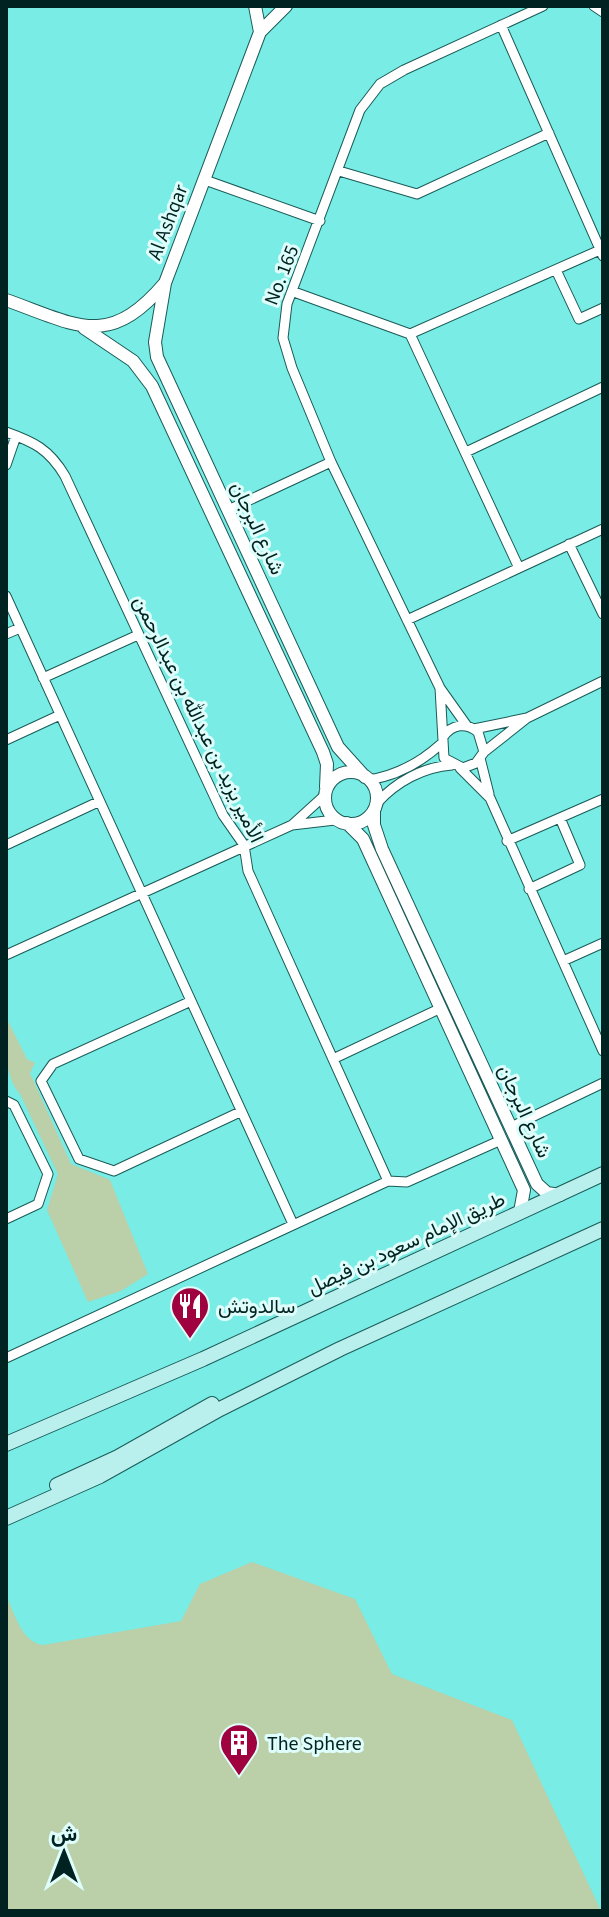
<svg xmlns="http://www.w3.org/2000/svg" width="609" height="1917" font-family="'Source Sans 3',Vazirmatn,sans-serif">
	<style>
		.green { fill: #bbcfa8 }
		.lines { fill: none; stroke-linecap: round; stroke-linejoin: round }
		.minor-casing { stroke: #1a5b57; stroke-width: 11 }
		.tertiary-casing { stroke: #1a5b57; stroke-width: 14 }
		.secondary-casing { stroke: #1a5b57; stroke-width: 16 }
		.minor { stroke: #fff; stroke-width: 9 }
		.tertiary { stroke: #fff; stroke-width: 12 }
		.secondary { stroke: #b9efed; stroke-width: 14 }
		.labels { text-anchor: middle; stroke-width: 6; stroke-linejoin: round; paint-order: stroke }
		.street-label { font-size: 20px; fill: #002321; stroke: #dffefb }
		.poi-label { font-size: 20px; fill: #002321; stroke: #dffefb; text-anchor: start }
	</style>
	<rect width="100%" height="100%" fill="#78ece5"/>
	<path class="green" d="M 6,1017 L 27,1059 L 35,1063 L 30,1073 L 71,1164 L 110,1180 L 148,1274 L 121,1291 L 88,1302 L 47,1210 L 58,1174 L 20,1094 C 3,1074 6,1042 6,1017 Z
		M 252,1562 L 355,1599 L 392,1674 L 512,1720 L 601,1911 L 6,1911 L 6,1596 C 15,1613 21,1642 43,1645 L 181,1621 L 200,1584 Z"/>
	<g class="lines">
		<g class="minor-casing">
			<path id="minor" d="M 594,6 L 603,12
				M 501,25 L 603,256
				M 339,171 L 417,194 L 549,133
				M 205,180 L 320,221
				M 556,270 L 579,319 L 603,308
				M 294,292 L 410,334 L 600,250
				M 410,334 L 518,566
				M 6,432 C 34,442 49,449 65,476 L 223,815 L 244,845 L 248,871 L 388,1181
				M 466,452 L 603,387
				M 6,465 L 16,436
				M 228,510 L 331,462
				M 569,544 L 603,614
				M 6,596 L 293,1224
				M 407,620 L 603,529
				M 6,634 L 20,628
				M 43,678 L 138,635
				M 440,688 L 331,462 L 292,368 L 283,338 L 287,304 L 360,110 L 380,84 L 404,70 L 543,6
				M 527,718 L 603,681
				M 474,729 L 527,718 L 484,752
				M 443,737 C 452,724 466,722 478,732 L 484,752 L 476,763 L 463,768 L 444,758 L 440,688 L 467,726
				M 6,740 L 60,715
				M 480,758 L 489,794
				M 460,768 L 490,798 L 603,1051
				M 368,780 C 395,776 421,762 441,744
				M 324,796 L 292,825 L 335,820
				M 377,803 C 396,782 423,767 452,765
				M 507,841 L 603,799
				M 6,845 L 98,802
				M 529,889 L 580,865 L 560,818
				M 6,955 L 292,825
				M 563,961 L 603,943
				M 189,1002 L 53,1064 L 41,1081 L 79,1159 L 114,1171 L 240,1112
				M 335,1058 L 439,1009
				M 6,1101 L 14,1105 L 48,1174 L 38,1204 L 6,1219
				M 511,1127 L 603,1083
				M 6,1358 L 388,1181 L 407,1182 L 499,1141"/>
		</g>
		<g class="tertiary-casing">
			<path id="tertiary" d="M 260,32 L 286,6
				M 165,283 L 155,342 L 157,357 L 338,747 L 365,777
				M 6,300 C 77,325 108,350 165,283 L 260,32 L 255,6
				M 84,328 L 133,361 L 152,386 L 323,752 L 327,764 L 326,787
				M325 798a26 26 0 1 1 52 0a26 26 0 1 1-52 0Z
				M 374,810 L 374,825 L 382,849 L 537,1184 L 547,1193 L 560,1195
				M 347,823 L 363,839 L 524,1190 L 520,1212"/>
		</g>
		<g class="secondary-casing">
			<path id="secondary" d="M 6,1444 L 203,1359 L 603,1174
				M 57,1485 L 118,1457 L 212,1404
				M 6,1518 L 100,1476 L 220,1409 L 340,1349 L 603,1229"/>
		</g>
		<use href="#minor" class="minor"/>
		<use href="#tertiary" class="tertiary"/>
		<use href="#secondary" class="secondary"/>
	</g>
	<defs>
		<g id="restaurant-pin" transform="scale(2)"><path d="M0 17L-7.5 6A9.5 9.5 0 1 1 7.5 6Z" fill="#a0013f" stroke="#dffefb"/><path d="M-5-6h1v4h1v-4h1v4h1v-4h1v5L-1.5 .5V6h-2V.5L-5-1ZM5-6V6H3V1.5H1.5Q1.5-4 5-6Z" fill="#fff"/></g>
		<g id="building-pin" transform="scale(2)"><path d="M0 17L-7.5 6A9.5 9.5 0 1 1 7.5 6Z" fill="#a0013f" stroke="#dffefb"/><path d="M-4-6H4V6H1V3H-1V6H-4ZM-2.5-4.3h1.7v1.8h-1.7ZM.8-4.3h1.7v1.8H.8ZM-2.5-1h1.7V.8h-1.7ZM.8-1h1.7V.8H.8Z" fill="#fff"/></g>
	</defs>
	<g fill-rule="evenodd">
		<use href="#restaurant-pin" x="190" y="1306"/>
		<use href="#building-pin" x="239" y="1743"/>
	</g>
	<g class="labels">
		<g class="street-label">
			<text transform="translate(167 222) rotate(-69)" y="7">Al Ashqar</text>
			<text transform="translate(281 275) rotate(-69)" y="7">No. 165</text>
			<text transform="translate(258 528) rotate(65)" y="7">شارع البرجان</text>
			<text transform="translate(199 719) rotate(64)" y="7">الأمير يزيد بن عبدالله بن عبدالرحمن</text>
			<text transform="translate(525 1111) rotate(65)" y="7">شارع البرجان</text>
			<text transform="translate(406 1243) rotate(-25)" y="7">طريق الإمام سعود بن فيصل</text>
		</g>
		<g class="poi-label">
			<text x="218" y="1313">سالدوتش</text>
			<text x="267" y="1750">The Sphere</text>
		</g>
	</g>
	<rect width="609" height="1917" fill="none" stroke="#002321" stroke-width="16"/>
	<g transform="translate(64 1853)" stroke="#dffefb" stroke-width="6" paint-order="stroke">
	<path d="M0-6L14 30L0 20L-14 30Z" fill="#002321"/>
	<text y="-12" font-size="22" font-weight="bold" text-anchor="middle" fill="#002321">ش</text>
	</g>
</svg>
